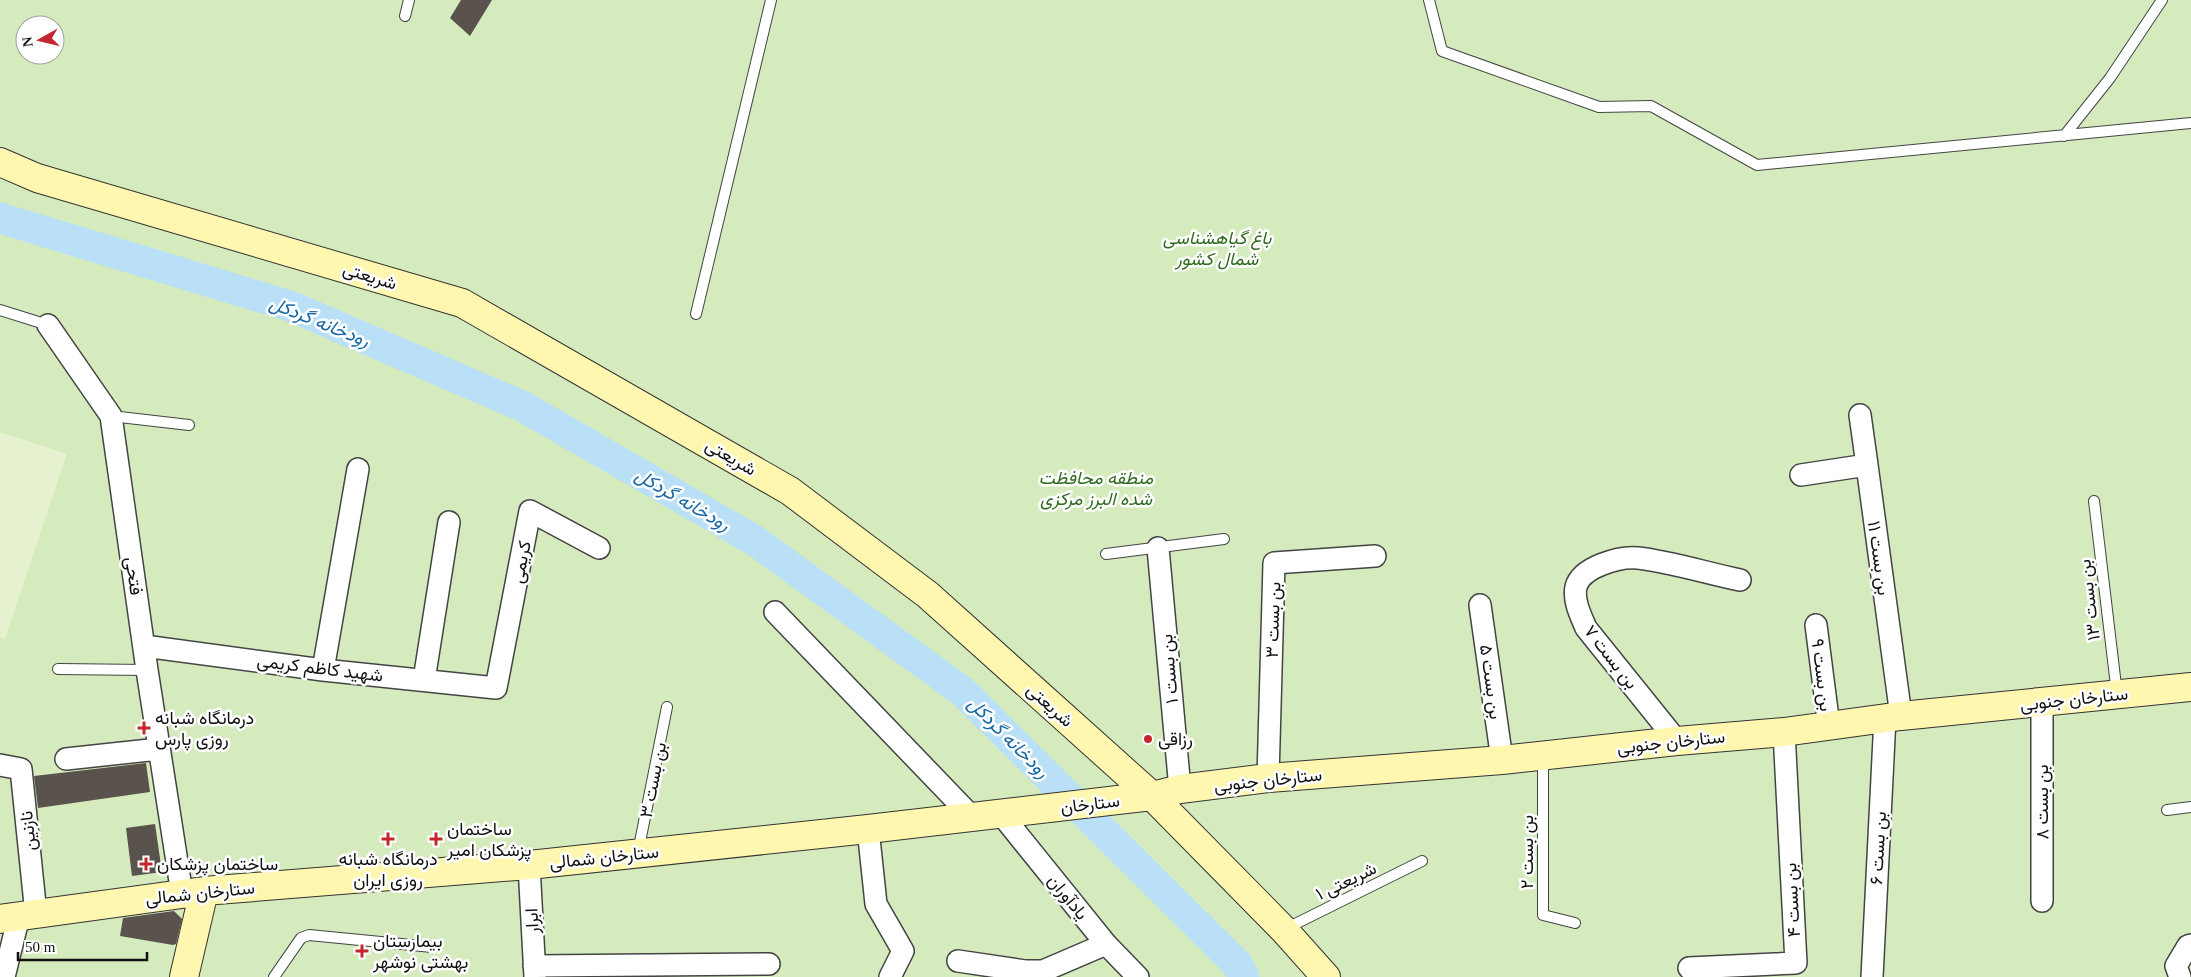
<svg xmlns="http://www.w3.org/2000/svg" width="2191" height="977" font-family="'Times New Roman',Vazirmatn,serif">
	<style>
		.green { fill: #d5ebbd; fill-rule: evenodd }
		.pitch { fill: #e6f2cf }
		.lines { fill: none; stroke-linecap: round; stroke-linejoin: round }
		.river { stroke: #b9e0f7; stroke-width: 31 }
		.building { fill: #5a524d }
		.lane-casing { stroke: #444; stroke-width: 12 }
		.street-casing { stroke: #444; stroke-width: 24 }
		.secondary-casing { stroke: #333; stroke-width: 30 }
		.lane { stroke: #fff; stroke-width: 10 }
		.street { stroke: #fff; stroke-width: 21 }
		.secondary { stroke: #fff6b0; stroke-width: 28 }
		.poi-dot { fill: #c4262e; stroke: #fff; stroke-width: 2 }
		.labels { text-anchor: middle; stroke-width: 5; stroke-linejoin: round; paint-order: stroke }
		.park-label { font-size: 18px; font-style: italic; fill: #2f6b1f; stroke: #fff }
		.street-label { font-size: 18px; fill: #111; stroke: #fff }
		.poi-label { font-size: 18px; fill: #111; stroke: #fff; text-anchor: start }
		.water-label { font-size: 19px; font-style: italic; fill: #1768a6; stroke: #fff }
	</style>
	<rect width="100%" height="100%" fill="#fffdf5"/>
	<path class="green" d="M 0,0 L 2191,0 L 2191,977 L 0,977 ZM 25,25 L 55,25 L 55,55 L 25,55 Z"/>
	<path class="pitch" d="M 0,432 L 67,454 L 5,639 L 0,637 Z"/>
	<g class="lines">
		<path class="river" d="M 0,218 L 290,306 L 522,406 L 754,540 L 962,691 L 1237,964 L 1244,977"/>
	</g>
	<path class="building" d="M 461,0 L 492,0 L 470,36 L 450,18 Z
		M 146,763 L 150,792 L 38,808 L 34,776 Z
		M 155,824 L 162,872 L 132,876 L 126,828 Z
		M 174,911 L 182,919 L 176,944 L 173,945 L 120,936 L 123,918 Z"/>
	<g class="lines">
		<g class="lane-casing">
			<path id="lane" d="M 1429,0 L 1442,51 L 1599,107 L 1651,106 L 1757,165 L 2191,123
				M 405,16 L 409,0
				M 2064,136 L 2110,78 L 2162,0
				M 0,310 L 48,325
				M 696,314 L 771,0
				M 111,416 L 189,425
				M 2094,501 L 2117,694
				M 1106,554 L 1224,539
				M 58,669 L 147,670
				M 1543,757 L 1543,915 L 1575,923
				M 2167,810 L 2191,807
				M 638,852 L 667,707
				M 1285,929 L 1422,861
				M 274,977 L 301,938 L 309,935 L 432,947"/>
		</g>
		<g class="street-casing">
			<path id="street" d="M 48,325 L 111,416 L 147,670 L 182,894
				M 1860,415 L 1867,465
				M 1801,475 L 1867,465 L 1901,716
				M 1158,548 L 1180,789
				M 1480,605 L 1502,760
				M 775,612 L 972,817
				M 1816,625 L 1829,726
				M 144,646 L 323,670 L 496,688 L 530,511 L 599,548
				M 323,670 L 358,469
				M 424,680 L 449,522
				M 1677,741 L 1586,628 C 1581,616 1573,601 1576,587 C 1581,567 1620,556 1638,558 C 1672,562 1706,573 1740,580
				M 66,759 L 159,749
				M 0,765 L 21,769 L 36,914
				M 1268,778 L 1274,563 L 1375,556
				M 1001,814 L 1106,944 L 1138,977
				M 868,829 L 876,904 L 903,951 L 890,977
				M 529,865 L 535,977
				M 2042,901 L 2042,702
				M 958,961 L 1025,971 L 1043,971 L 1106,944
				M 534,966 L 769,964
				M 1689,968 L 1796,963 L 1784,732
				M 4,977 L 19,916
				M 1872,977 L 1885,718
				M 2180,977 L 2176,966 L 2188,946 L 2191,945"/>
		</g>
		<g class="secondary-casing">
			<path id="secondary" d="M 0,162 L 37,178 L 462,303 L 790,491 L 928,595 L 1152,796 L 1284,930 L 1326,977
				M 0,919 L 204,891 L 529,865 L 868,829 L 1152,796 L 1180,789 L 1268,778 L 1502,760 L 1677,741 L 1784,732 L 1901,716 L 2191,687
				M 184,977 L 204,891"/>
		</g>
		<use href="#lane" class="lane"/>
		<use href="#street" class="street"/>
		<use href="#secondary" class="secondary"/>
	</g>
	<g class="poi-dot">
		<path d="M141.5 720.5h5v5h5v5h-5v5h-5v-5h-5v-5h5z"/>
		<circle cx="1148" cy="739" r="5"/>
		<path d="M385.5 831.5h5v5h5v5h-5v5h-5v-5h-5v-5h5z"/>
		<path d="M433.5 831.5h5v5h5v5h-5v5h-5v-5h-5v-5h5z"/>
		<path d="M143.5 856.5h5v5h5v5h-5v5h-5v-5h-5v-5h5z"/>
		<path d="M359.5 943.5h5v5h5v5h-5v5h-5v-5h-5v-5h5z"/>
	</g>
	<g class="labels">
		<g class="park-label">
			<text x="1217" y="244">باغ گیاهشناسی<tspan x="1217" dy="21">شمال کشور</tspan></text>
			<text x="1096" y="484">منطقه محافظت<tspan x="1096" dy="21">شده البرز مرکزی</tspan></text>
		</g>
		<g class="street-label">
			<text transform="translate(370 276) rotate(17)" y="6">شریعتی</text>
			<text transform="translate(731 457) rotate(30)" y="6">شریعتی</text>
			<text transform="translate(1879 558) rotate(82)" y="6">بن بست ۱۱</text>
			<text transform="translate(521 562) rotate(-79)" y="6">کریمی</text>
			<text transform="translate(134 576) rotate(82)" y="6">فتحی</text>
			<text transform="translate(2089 600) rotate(-97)" y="6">بن بست ۱۳</text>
			<text transform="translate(1273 620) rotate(-88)" y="6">بن بست ۳</text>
			<text transform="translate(1611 657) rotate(52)" y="6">بن بست ۷</text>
			<text transform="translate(320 668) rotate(7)" y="6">شهید کاظم کریمی</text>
			<text transform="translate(1169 669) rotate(-95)" y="6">بن بست ۱</text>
			<text transform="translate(1822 675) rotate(83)" y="6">بن بست ۹</text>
			<text transform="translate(1491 682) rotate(82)" y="6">بن بست ۵</text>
			<text transform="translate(2074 699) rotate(-6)" y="6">ستارخان جنوبی</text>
			<text transform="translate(1050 705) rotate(42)" y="6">شریعتی</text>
			<text transform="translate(1671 742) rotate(-6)" y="6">ستارخان جنوبی</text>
			<text transform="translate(653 780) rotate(-79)" y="6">بن بست ۳</text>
			<text transform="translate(1268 780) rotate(-6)" y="6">ستارخان جنوبی</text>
			<text transform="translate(2042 802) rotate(-90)" y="6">بن بست ۸</text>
			<text transform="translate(1090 804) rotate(-7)" y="6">ستارخان</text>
			<text transform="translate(28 831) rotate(-96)" y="6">نازنین</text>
			<text transform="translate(1878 848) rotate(-87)" y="6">بن بست ۶</text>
			<text transform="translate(1527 852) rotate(-90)" y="6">بن بست ۲</text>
			<text transform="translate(604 857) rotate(-6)" y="6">ستارخان شمالی</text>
			<text transform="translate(1346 881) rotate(-26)" y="6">شریعتی ۱</text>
			<text transform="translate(200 893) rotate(-6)" y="6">ستارخان شمالی</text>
			<text transform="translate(1068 897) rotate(51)" y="6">یادآوران</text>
			<text transform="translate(1792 900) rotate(-93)" y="6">بن بست ۴</text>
			<text transform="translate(532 921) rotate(-93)" y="6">ابرار</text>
		</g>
		<g class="poi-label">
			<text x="155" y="724">درمانگاه شبانه<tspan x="155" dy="21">روزی پارس</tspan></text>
			<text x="1158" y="745">رزاقی</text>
			<text x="447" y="835">ساختمان<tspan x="447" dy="21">پزشکان امیر</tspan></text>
			<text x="388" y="865" text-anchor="middle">درمانگاه شبانه<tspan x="388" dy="21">روزی ایران</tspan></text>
			<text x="157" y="870">ساختمان پزشکان</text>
			<text x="373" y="947">بیمارستان<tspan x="373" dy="21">بهشتی نوشهر</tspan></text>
		</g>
		<g class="water-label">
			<text transform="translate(320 321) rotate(22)" y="7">رودخانه گردکل</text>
			<text transform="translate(683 499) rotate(30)" y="7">رودخانه گردکل</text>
			<text transform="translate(1009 737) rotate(45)" y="7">رودخانه گردکل</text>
		</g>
	</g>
	<g transform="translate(40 40) rotate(262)"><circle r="24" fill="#ffffff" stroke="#a0a0a0"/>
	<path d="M0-4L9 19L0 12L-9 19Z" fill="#c4262e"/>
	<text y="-8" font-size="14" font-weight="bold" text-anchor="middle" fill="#111111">N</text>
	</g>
	<path d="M18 952v8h129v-8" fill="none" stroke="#111111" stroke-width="2.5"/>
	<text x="25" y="952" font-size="15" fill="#111111" stroke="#ffffff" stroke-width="4" paint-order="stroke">50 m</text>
</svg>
